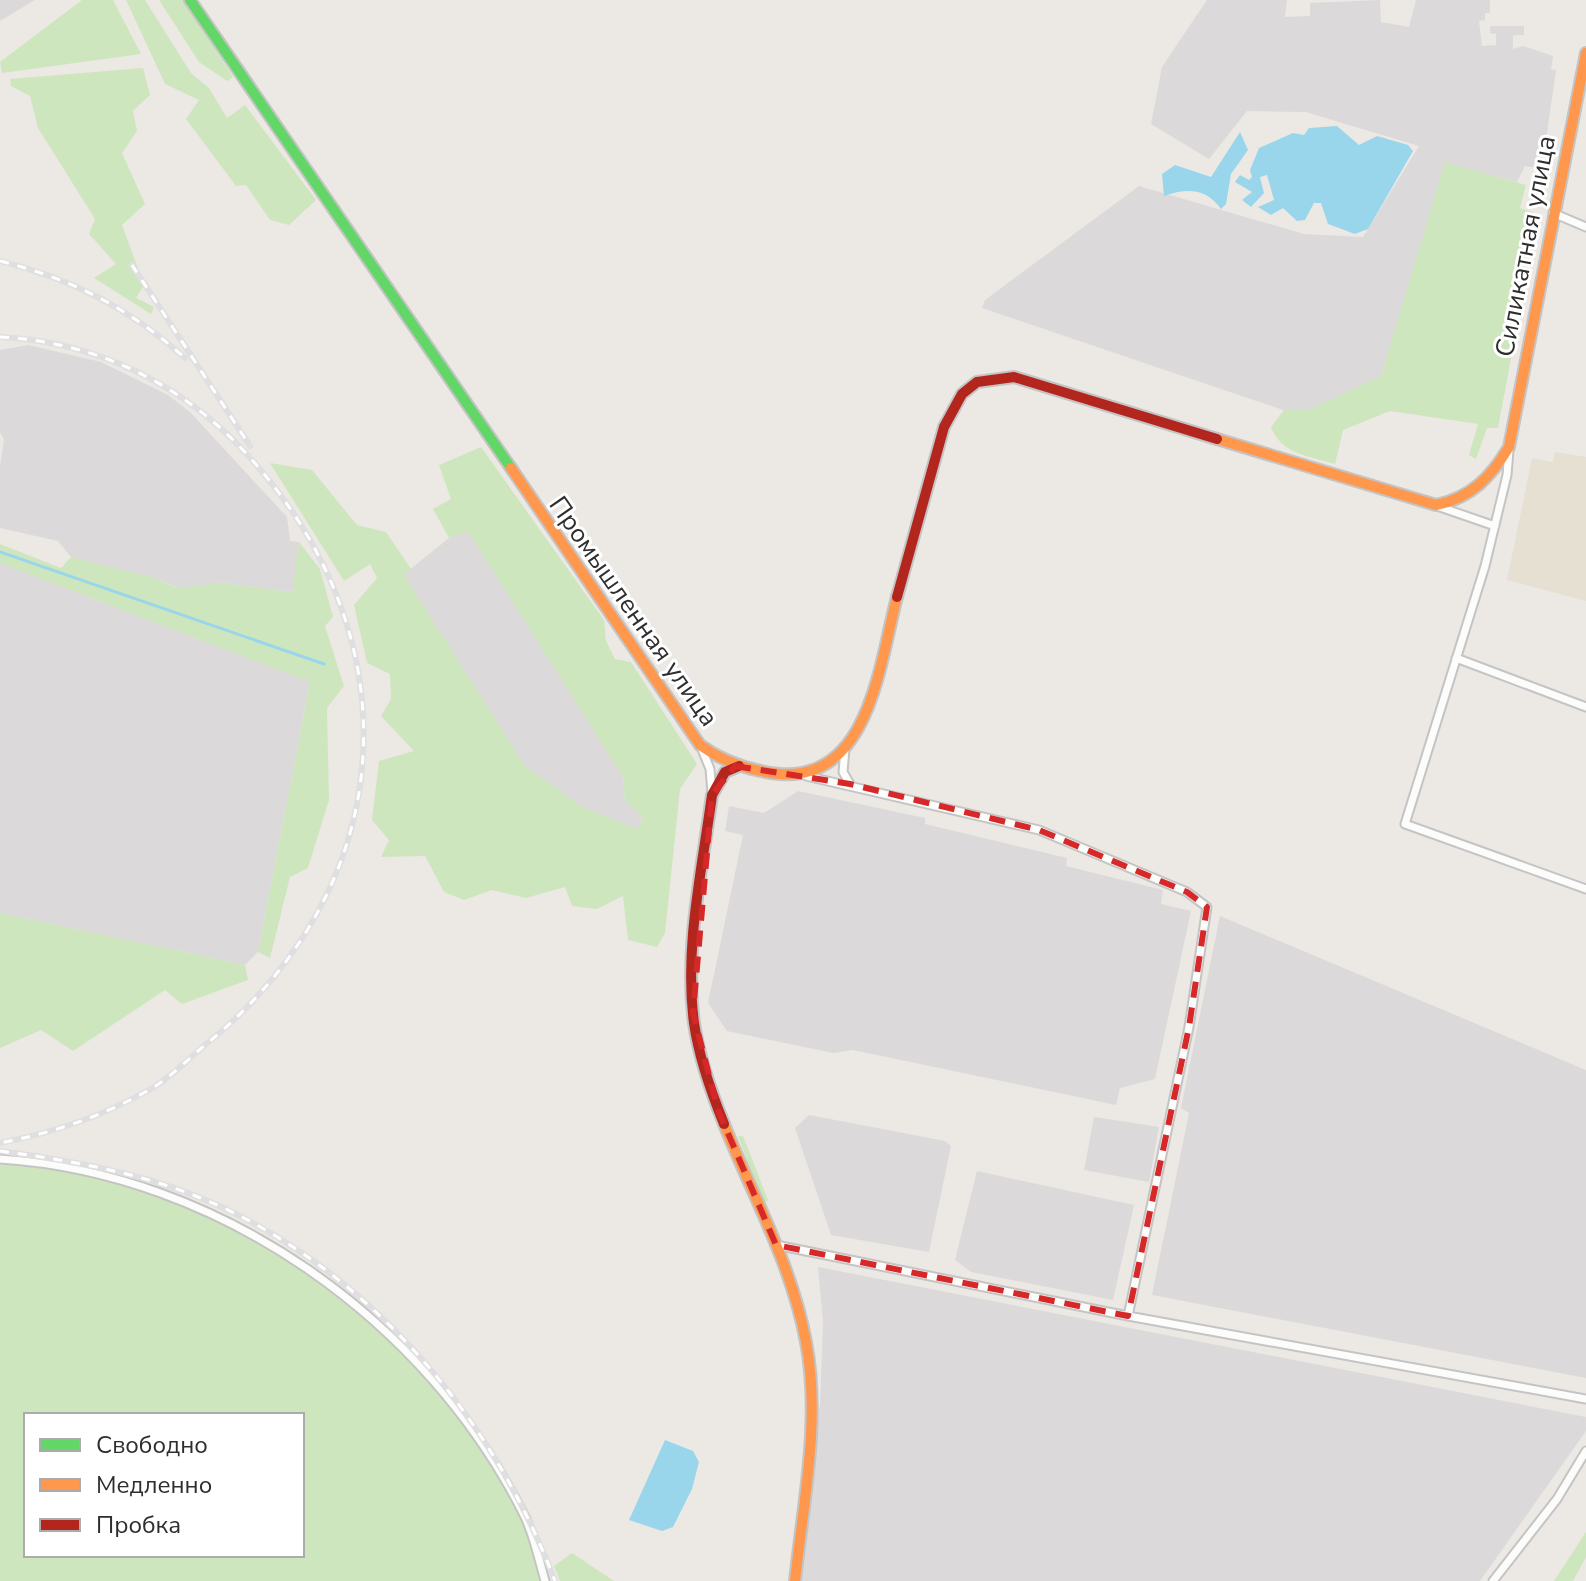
<svg xmlns="http://www.w3.org/2000/svg" width="1586" height="1581" font-family="'Nunito Sans',sans-serif">
	<style>
		.industrial { fill: #dcd9db }
		.education { fill: #e6e0d3 }
		.green { fill: #cee6be; fill-rule: evenodd }
		.water { fill: #99d6ec }
		.lines { fill: none; stroke-linecap: round; stroke-linejoin: round }
		.stream { stroke: #99d6ec; stroke-width: 3 }
		.street-casing { stroke: #c5c4c5; stroke-width: 11 }
		.fast-casing { stroke: #c5c4c5; stroke-width: 14 }
		.slow-casing { stroke: #c5c4c5; stroke-width: 14 }
		.jam-casing { stroke: #c5c4c5; stroke-width: 14 }
		.street { stroke: #fcfcfb; stroke-width: 7 }
		.fast { stroke: #63d668; stroke-width: 10 }
		.slow { stroke: #ff974d; stroke-width: 10 }
		.jam { stroke: #b3261e; stroke-width: 10 }
		.rail-casing { stroke: #dfdfe1; stroke-width: 6 }
		.rail { stroke: #fff; stroke-width: 3; stroke-dasharray: 9; stroke-linecap: butt }
		.marked { fill: none; stroke: #d62828; stroke-width: 6; stroke-dasharray: 16 10; stroke-linejoin: round }
		.labels { text-anchor: middle; stroke-width: 6; stroke-linejoin: round; paint-order: stroke }
		.street-label { font-size: 26px; fill: #2e2e2e; stroke: #fff }
	</style>
	<rect width="100%" height="100%" fill="#ece8e4"/>
	<path class="industrial" d="M 0,0 L 35,0 L 0,21 Z
		M 1207,0 L 1287,0 L 1285,17 L 1310,16 L 1310,3 L 1380,0 L 1381,22 L 1409,27 L 1416,0 L 1490,0 L 1490,13 L 1485,13 L 1485,20 L 1479,21 L 1482,46 L 1496,45 L 1496,34 L 1490,33 L 1490,26 L 1524,26 L 1524,35 L 1513,35 L 1513,49 L 1523,46 L 1553,56 L 1551,69 L 1556,70 L 1555,77 L 1542,169 L 1525,166 L 1517,182 L 1445,163 L 1381,376 L 1309,410 L 1283,410 L 982,308 L 985,300 L 1139,186 L 1304,234 L 1363,237 L 1419,146 L 1306,112 L 1247,111 L 1209,159 L 1151,124 L 1162,67 Z
		M 28,345 L 101,362 L 168,395 L 190,412 L 287,517 L 290,541 L 299,542 L 293,592 L 223,583 L 178,588 L 151,577 L 71,557 L 58,541 L 0,528 L 0,466 L 4,440 L 0,432 L 0,350 Z
		M 468,531 L 623,777 L 625,801 L 643,816 L 637,829 L 581,806 L 525,766 L 403,575 L 449,538 Z
		M 0,563 L 310,682 L 258,952 L 245,965 L 0,913 Z
		M 798,791 L 925,818 L 925,824 L 1067,858 L 1066,866 L 1163,890 L 1161,904 L 1191,911 L 1155,1079 L 1120,1088 L 1116,1105 L 853,1050 L 833,1053 L 727,1031 L 708,1003 L 743,835 L 725,831 L 729,806 L 764,813 Z
		M 1220,916 L 1586,1070 L 1586,1378 L 1152,1295 L 1189,1113 L 1181,1108 Z
		M 809,1115 L 945,1141 L 951,1146 L 929,1252 L 831,1235 L 795,1128 Z
		M 1094,1117 L 1159,1127 L 1149,1182 L 1084,1170 Z
		M 977,1171 L 1134,1205 L 1113,1300 L 971,1272 L 955,1260 Z
		M 818,1267 L 1586,1417 L 1586,1431 L 1480,1581 L 798,1581 L 814,1417 L 820,1406 L 823,1322 Z"/>
	<path class="education" d="M 1555,452 L 1586,457 L 1586,601 L 1507,580 L 1532,458 L 1553,462 Z"/>
	<path class="green" d="M 82,0 L 113,0 L 141,54 L 2,73 L 0,62 Z
		M 126,0 L 145,0 L 191,73 L 209,88 L 227,118 L 245,105 L 316,200 L 289,225 L 270,220 L 246,185 L 236,186 L 186,119 L 199,100 L 165,84 Z
		M 159,0 L 183,0 L 233,77 L 227,81 L 199,62 Z
		M 143,68 L 150,95 L 133,111 L 137,131 L 122,153 L 145,204 L 122,225 L 144,285 L 136,298 L 154,307 L 151,314 L 94,278 L 116,264 L 89,234 L 95,219 L 38,128 L 30,96 L 11,86 L 10,79 Z
		M 1445,162 L 1526,185 L 1520,208 L 1538,214 L 1498,428 L 1487,428 L 1476,459 L 1469,455 L 1478,424 L 1390,411 L 1343,430 L 1335,464 C 1309,456 1281,454 1271,427 L 1284,410 L 1309,410 L 1381,376 Z
		M 481,447 L 604,620 L 606,641 L 615,659 L 631,662 L 697,764 L 680,789 L 665,933 L 657,947 L 628,940 L 623,896 L 597,909 L 572,906 L 565,887 L 526,898 L 492,890 L 464,900 L 444,892 L 425,856 L 381,857 L 389,840 L 372,820 L 379,761 L 414,751 L 381,716 L 391,699 L 390,674 L 367,663 L 354,605 L 377,578 L 370,564 L 344,581 L 270,463 L 312,470 L 357,525 L 386,532 L 411,569 L 404,575 L 525,766 L 581,806 L 637,829 L 643,817 L 625,801 L 623,777 L 468,531 L 449,538 L 433,509 L 451,499 L 439,465 Z
		M 299,542 L 320,569 L 333,617 L 325,626 L 344,686 L 327,708 L 329,800 L 308,868 L 290,877 L 270,958 L 258,952 L 310,682 L 0,563 L 0,544 L 61,568 L 71,557 L 151,577 L 177,588 L 223,583 L 292,592 Z
		M 0,913 L 245,965 L 248,980 L 182,1004 L 165,990 L 73,1051 L 41,1030 L 0,1048 Z
		M 738,1136 L 743,1136 L 768,1200 L 766,1203 L 762,1200 Z
		M 0,1159 C 52,1165 106,1172 155,1191 C 311,1249 451,1366 525,1517 C 534,1537 539,1560 545,1581 L 0,1581 ZM 26,1415 L 302,1415 L 302,1555 L 26,1555 Z
		M 1586,1532 L 1586,1557 L 1573,1581 L 1554,1581 Z
		M 572,1553 L 614,1581 L 560,1581 L 554,1566 Z"/>
	<path class="water" d="M 1337,126 L 1359,145 L 1377,136 L 1408,145 L 1413,151 L 1368,229 L 1355,234 L 1328,224 L 1321,203 L 1314,203 L 1305,220 L 1297,221 L 1283,208 L 1271,215 L 1258,207 L 1274,200 L 1267,175 L 1260,177 L 1264,193 L 1251,207 L 1242,200 L 1252,192 L 1235,182 L 1240,175 L 1249,180 L 1252,177 L 1250,170 L 1259,148 L 1293,133 L 1304,135 L 1309,128 Z
		M 1240,132 L 1248,150 L 1231,174 L 1226,204 L 1221,209 C 1206,188 1187,188 1164,196 L 1162,174 L 1175,165 L 1211,177 Z
		M 665,1440 L 693,1451 L 699,1462 L 692,1489 L 673,1527 L 662,1531 L 629,1520 Z"/>
	<g class="lines">
		<path class="stream" d="M 0,552 L 324,664"/>
		<g class="street-casing">
			<path id="street" d="M 1553,213 L 1586,227
				M 1509,450 L 1507,475 L 1485,566 L 1405,824 L 1586,889
				M 1437,506 L 1495,526
				M 1456,658 L 1586,707
				M 701,747 L 710,769 L 712,793
				M 845,749 L 843,772 L 850,784
				M 806,776 L 1039,830 L 1187,892 L 1207,907 L 1189,1027 L 1128,1316
				M 0,1159 C 220,1173 428,1321 525,1517 C 534,1536 539,1560 545,1581
				M 776,1245 L 1128,1316 L 1586,1399
				M 1493,1581 L 1557,1499 L 1586,1451"/>
		</g>
		<g class="fast-casing">
			<path id="fast" d="M 190,0 L 511,468"/>
		</g>
		<g class="slow-casing">
			<path id="slow" d="M 1217,439 L 1436,505 C 1471,498 1491,477 1509,447 L 1586,53
				M 511,468 L 700,745 C 723,762 752,771 780,774 C 870,781 880,661 897,597
				M 724,1124 C 753,1197 792,1265 806,1342 C 821,1420 803,1504 795,1581"/>
		</g>
		<g class="jam-casing">
			<path id="jam" d="M 897,597 L 944,427 L 962,394 L 977,382 L 1014,377 L 1217,439
				M 724,1124 C 711,1092 699,1058 694,1023 C 684,948 702,870 712,795 L 725,772 L 739,766"/>
		</g>
		<use href="#street" class="street"/>
		<use href="#fast" class="fast"/>
		<use href="#slow" class="slow"/>
		<use href="#jam" class="jam"/>
		<g class="rail-casing">
			<path id="rail" d="M 0,261 C 72,279 129,308 185,358
				M 132,265 L 250,446
				M 0,337 C 99,342 187,386 253,461 C 417,647 397,890 204,1046 C 186,1061 168,1080 147,1091 C 101,1117 52,1133 0,1143
				M 0,1151 C 82,1162 165,1177 240,1216 C 387,1292 497,1428 555,1581"/>
		</g>
		<use href="#rail" class="rail"/>
	</g>
	<path class="marked" d="M 735,766 L 850,784 L 1039,830 L 1187,892 L 1207,907 L 1189,1027 L 1128,1316 L 776,1245 L 718,1110 L 693,1013 L 712,795 Z"/>
	<g class="labels">
		<g class="street-label">
			<text transform="translate(1525 246) rotate(-79)" y="9">Силикатная улица</text>
			<text transform="translate(634 611) rotate(55)" y="9">Промышленная улица</text>
		</g>
	</g>
	<rect x="24" y="1413" width="280" height="144" fill="#ffffff" stroke="#ababab" stroke-width="2"/>
	<rect x="40" y="1439" width="40" height="12" fill="#63d668" stroke="#ababab" stroke-width="2"/>
	<text x="96" y="1453" font-size="24" fill="#2e2e2e">Свободно</text>
	<rect x="40" y="1479" width="40" height="12" fill="#ff974d" stroke="#ababab" stroke-width="2"/>
	<text x="96" y="1493" font-size="24" fill="#2e2e2e">Медленно</text>
	<rect x="40" y="1519" width="40" height="12" fill="#b3261e" stroke="#ababab" stroke-width="2"/>
	<text x="96" y="1533" font-size="24" fill="#2e2e2e">Пробка</text>
</svg>
